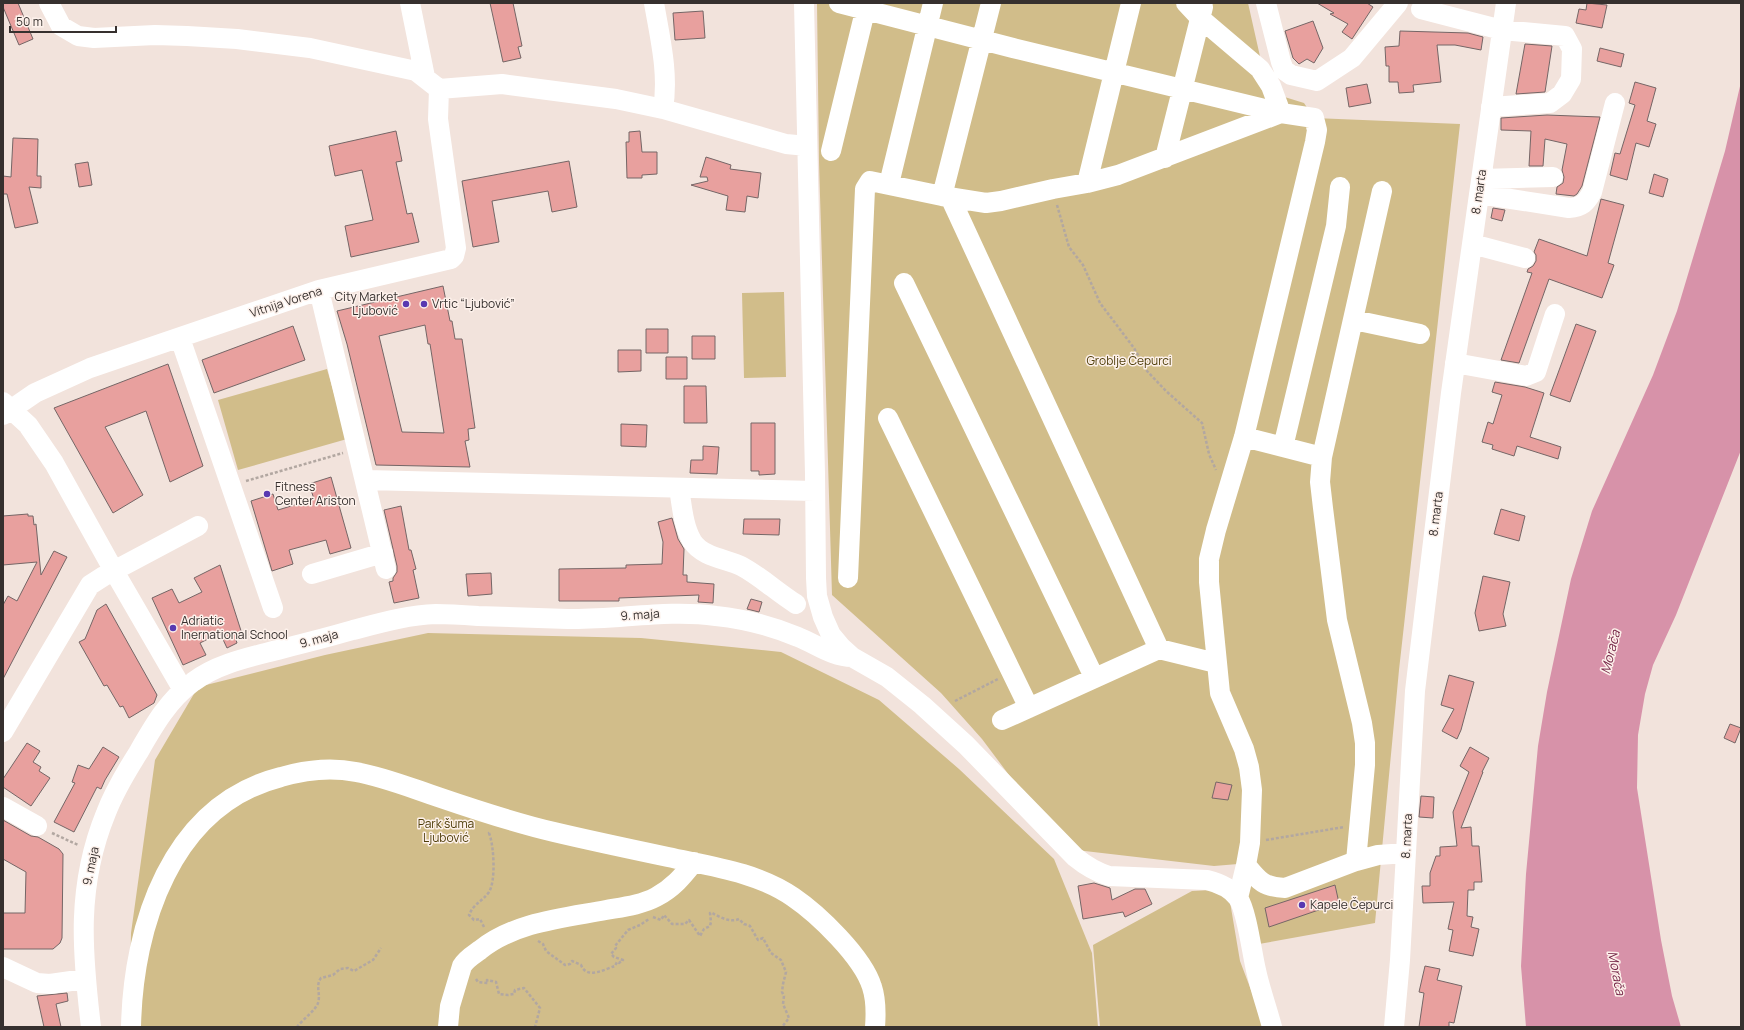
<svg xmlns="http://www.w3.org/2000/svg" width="1744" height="1030" font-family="Manrope,sans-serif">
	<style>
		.green { fill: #d1bd8a }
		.water { fill: #d792a9 }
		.building { fill: #e8a09e; stroke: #756666; fill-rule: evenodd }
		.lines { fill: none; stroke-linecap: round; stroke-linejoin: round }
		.path { stroke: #b2a7a1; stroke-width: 2.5; stroke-dasharray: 3 2; stroke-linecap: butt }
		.minor { stroke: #fff; stroke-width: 20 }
		.poi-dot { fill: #5939b1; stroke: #fdf1eb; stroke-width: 1.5 }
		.labels { text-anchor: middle; stroke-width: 3; stroke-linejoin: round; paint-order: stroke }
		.street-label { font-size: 12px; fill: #36302e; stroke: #fdf1eb }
		.poi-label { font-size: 12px; fill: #36302e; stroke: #fdf1eb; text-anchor: start }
		.park-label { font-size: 12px; fill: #4e3d08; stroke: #fdf1eb }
		.water-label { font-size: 13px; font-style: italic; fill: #742446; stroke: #fdf1eb }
	</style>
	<rect width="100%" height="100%" fill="#f2e3dc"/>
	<path class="green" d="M 817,3 L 1248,3 L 1268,92 L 1304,103 L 1314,118 L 1460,124 L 1399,670 L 1375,923 L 1259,944 L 1238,864 L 1214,866 L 1076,850 L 1024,795 L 982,739 L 941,693 L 832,595 L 819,162 Z
		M 784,292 L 786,377 L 744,378 L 742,293 Z
		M 327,369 L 347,439 L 238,470 L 218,400 Z
		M 428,633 L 641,638 L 781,652 L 879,700 L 959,769 L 1054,859 L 1092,953 L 1098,1027 L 129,1027 L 131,933 L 155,760 L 198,687 L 325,655 Z
		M 1212,890 L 1229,896 L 1240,961 L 1265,1027 L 1100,1027 L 1093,945 L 1192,891 Z"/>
	<path class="water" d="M 1741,82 L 1741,450 L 1676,615 L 1653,665 L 1645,694 L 1638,735 L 1637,788 L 1661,940 L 1672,996 L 1681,1027 L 1526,1027 L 1521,966 L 1526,874 L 1538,746 L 1547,692 L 1571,579 L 1592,511 L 1653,375 L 1677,311 L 1725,151 Z"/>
	<path class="building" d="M 3,3 L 18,3 L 33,39 L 19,45 L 3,7 Z
		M 490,3 L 513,3 L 522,46 L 518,47 L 521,58 L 503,62 Z
		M 1317,3 L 1367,3 L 1373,7 L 1352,39 L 1342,32 L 1348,24 L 1330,14 L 1334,13 Z
		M 1587,3 L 1607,5 L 1602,28 L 1576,23 L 1579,9 L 1586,10 Z
		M 703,11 L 705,38 L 675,40 L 673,13 Z
		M 1313,21 L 1323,48 L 1314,63 L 1307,59 L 1299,64 L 1293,58 L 1285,31 Z
		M 1400,31 L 1468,33 L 1483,37 L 1481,50 L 1455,45 L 1437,45 L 1441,82 L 1413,85 L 1414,92 L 1399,93 L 1398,82 L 1389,82 L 1389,66 L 1386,66 L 1385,47 L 1399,46 Z
		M 1525,44 L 1552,46 L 1545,92 L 1516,94 Z
		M 1600,48 L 1624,54 L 1621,67 L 1597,61 Z
		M 1635,82 L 1656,88 L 1647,121 L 1656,124 L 1649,147 L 1636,143 L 1627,180 L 1610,175 L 1615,153 L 1620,154 L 1635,105 L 1629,103 Z
		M 1367,84 L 1371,103 L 1349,107 L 1346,88 Z
		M 1547,115 L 1600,117 L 1582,186 L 1577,194 L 1574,196 L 1556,194 L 1557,187 L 1563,183 L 1564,177 L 1562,170 L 1567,144 L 1545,139 L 1543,166 L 1529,166 L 1531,131 L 1501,130 L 1501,118 Z
		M 396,131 L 402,161 L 396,162 L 407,214 L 412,213 L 419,242 L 351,257 L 345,226 L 373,220 L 362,170 L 335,176 L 329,146 Z
		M 640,131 L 642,152 L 657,152 L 657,174 L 642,175 L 642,178 L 627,178 L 626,142 L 629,142 L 629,132 Z
		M 13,138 L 38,139 L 37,176 L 41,176 L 41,188 L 29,187 L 38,223 L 15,228 L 7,194 L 3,194 L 3,176 L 11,177 Z
		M 706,157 L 731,165 L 730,169 L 761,173 L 758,198 L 747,196 L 745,212 L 726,210 L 728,196 L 691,185 L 708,181 L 707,177 L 700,177 Z
		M 569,161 L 577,207 L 552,212 L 548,191 L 492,201 L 499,242 L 473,247 L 462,181 Z
		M 88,162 L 92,185 L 79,187 L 75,164 Z
		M 1654,174 L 1668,179 L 1663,197 L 1649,193 Z
		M 1601,199 L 1624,205 L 1608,263 L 1614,265 L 1602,298 L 1549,279 L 1519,363 L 1501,360 L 1532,273 L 1527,272 L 1528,269 L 1533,266 L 1536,261 L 1536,255 L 1534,252 L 1539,239 L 1587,256 Z
		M 1493,208 L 1505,210 L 1502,221 L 1491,218 Z
		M 443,286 L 450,321 L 452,321 L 455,339 L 462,339 L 475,428 L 468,429 L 469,440 L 465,441 L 470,467 L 376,465 L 347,344 L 337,311 ZM 425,325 L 428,344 L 430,344 L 444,433 L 402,432 L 379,336 Z
		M 1576,324 L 1596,331 L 1570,402 L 1550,395 Z
		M 293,326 L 305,360 L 214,393 L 202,360 Z
		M 646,329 L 668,329 L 668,353 L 646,353 Z
		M 692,336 L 715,336 L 715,359 L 692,359 Z
		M 618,350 L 641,350 L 641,371 L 618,372 Z
		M 666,357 L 687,357 L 687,379 L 666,379 Z
		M 168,364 L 203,466 L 170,482 L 146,411 L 105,427 L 143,495 L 113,513 L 54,408 Z
		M 1495,382 L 1525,387 L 1544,393 L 1530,437 L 1561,447 L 1558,459 L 1517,446 L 1514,456 L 1492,449 L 1493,445 L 1482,442 L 1488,422 L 1493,424 L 1502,395 L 1492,392 Z
		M 684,386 L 706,386 L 707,423 L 684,423 Z
		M 751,423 L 775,423 L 775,474 L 759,475 L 759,471 L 751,471 Z
		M 621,424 L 647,425 L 646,447 L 621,446 Z
		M 703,446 L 719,447 L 717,474 L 690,473 L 691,460 L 703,460 Z
		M 331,477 L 351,548 L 330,554 L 326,540 L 289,550 L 293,564 L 272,571 L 251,501 L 273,494 L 278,510 L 314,499 L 309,484 Z
		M 401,506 L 409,550 L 411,550 L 416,569 L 413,570 L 419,598 L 394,603 L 389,582 L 393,581 L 393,578 L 397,572 L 397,566 L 384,510 Z
		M 1501,509 L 1525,516 L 1519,541 L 1494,534 Z
		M 28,514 L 28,516 L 33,516 L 34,525 L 36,524 L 41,575 L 54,551 L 67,557 L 3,679 L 3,605 L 8,596 L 17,601 L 37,562 L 3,565 L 3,516 Z
		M 672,518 L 678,539 L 684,549 L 683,575 L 687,575 L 687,582 L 714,584 L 713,603 L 698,602 L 699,595 L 619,598 L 619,601 L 559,601 L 559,569 L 626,568 L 626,565 L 662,564 L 663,542 L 658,522 Z
		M 744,519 L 780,519 L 779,535 L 743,534 Z
		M 220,565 L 243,637 L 236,640 L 237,643 L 227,648 L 220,633 L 200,643 L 206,655 L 183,665 L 152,598 L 172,589 L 179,603 L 202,592 L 194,578 Z
		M 491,573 L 492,594 L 468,596 L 466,574 Z
		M 1483,576 L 1510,582 L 1503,614 L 1506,626 L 1479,631 L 1475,613 Z
		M 751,599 L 762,602 L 759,612 L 747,609 Z
		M 106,604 L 157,695 L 154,703 L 129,718 L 123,706 L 120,707 L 107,685 L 104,686 L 79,642 L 85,639 L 97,610 Z
		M 1449,675 L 1474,682 L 1461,730 L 1457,739 L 1442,731 L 1454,709 L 1441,705 Z
		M 1730,724 L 1741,728 L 1735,743 L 1724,738 Z
		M 27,743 L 40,751 L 33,762 L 41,767 L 39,771 L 50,778 L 31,806 L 3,787 L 3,779 Z
		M 103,747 L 119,757 L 105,780 L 101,789 L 97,787 L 74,832 L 54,822 L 75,783 L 72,782 L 78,765 L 89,769 Z
		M 1470,747 L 1489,758 L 1482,772 L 1483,772 L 1461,828 L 1471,827 L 1472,846 L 1479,846 L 1482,882 L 1474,882 L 1474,890 L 1468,890 L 1467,916 L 1473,917 L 1471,927 L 1479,929 L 1473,956 L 1449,951 L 1453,930 L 1448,929 L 1454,902 L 1423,903 L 1422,886 L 1430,886 L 1430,873 L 1436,856 L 1440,856 L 1440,847 L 1457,846 L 1453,812 L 1469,772 L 1460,766 Z
		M 1216,782 L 1232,785 L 1228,800 L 1212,798 Z
		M 1421,796 L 1434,797 L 1433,818 L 1419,817 Z
		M 3,820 L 31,836 L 38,837 L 59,849 L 63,854 L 62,938 L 60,943 L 53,949 L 3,949 L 3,913 L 25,913 L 26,872 L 3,859 Z
		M 1094,883 L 1110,888 L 1112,900 L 1135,889 L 1145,889 L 1152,904 L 1125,917 L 1123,912 L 1083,919 L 1078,886 Z
		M 1335,885 L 1339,903 L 1269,927 L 1265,908 Z
		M 1425,966 L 1440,969 L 1437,980 L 1462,986 L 1454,1023 L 1449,1022 L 1449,1027 L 1419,1027 L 1424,993 L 1419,992 Z
		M 67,993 L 68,1001 L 56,1004 L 61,1027 L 44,1027 L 37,996 Z"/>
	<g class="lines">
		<path class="path" d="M 1057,205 L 1069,247 L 1083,265 L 1100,303 L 1134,348 L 1147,371 L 1166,391 L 1202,423 L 1209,454 L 1216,470
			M 246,481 L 343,453
			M 955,701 L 998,679
			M 52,833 L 78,845
			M 1266,840 L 1344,827
			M 653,917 L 661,920 L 664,915 L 672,924 L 685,924 L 689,920 L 700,936 L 704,929 L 710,926 L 711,922 L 710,913 L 712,913 C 720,917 730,923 739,919 L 744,924 L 750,926 L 758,940 L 763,938 L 771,953 L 781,960 L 786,972 L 783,984 L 782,992 L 784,996 L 783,1004 L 789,1018 L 782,1027
			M 484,927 L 480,919 L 474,920 L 469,915 C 474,903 482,902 489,892 C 496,881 494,845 489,833 L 490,833
			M 538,941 L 543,944 L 546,951 L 565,965 L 570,964 L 572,961 L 581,965 C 587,980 605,969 615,966 L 617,962 L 619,963 L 623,960 L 614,957 L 611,954 L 616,948 L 615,946 L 628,930 L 640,925 L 649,919
			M 476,979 L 478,982 L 488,983 L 487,980 L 496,982 L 499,994 L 508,995 L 514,994 L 515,990 L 524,988 L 540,1008 L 535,1027
			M 297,1027 C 302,1020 316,1010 318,1003 C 321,994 315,986 321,978 L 333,975 L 340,969 L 348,968 L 354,971 L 373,960 L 381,948"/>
		<path class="minor" d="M 49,3 L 61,26 L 78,36 L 94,38 L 155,35 L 187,36 L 237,39 L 310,48 L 416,71 L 439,89 L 502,84 L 616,99 L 663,109 L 786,144 L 807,146
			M 410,3 L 425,77
			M 654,3 C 660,38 669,74 663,109
			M 804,3 L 815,474 L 816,578 L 817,596 L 823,617 L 831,635 L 841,647 L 852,657 L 887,677 L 922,705 L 966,745 L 1075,857 C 1086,866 1096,872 1109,876 L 1207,880 C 1219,883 1231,888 1238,898 C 1247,911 1252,954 1256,970 C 1260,989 1267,1008 1272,1027
			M 839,3 L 1013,48 L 1281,113 L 1314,118 L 1317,130 L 1315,142 L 1244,437 L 1216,530 L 1209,559 L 1209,582 L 1220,693 L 1244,749 L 1249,767 L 1252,790 L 1250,843 L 1246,865 L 1238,898
			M 1266,3 L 1281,62 L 1284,70 L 1291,75 L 1317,81 L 1352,58 L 1398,3
			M 1421,9 L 1502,30 L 1565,36 L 1572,49 L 1571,79 L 1562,94 L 1550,103 L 1491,107
			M 831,151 L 867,3
			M 1165,158 L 1203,7
			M 1481,179 L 1553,177
			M 1087,183 L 1131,3
			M 889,184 L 933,3
			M 1479,194 L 1569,208 C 1582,207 1586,203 1592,192 L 1615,103
			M 942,196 L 991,3
			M 950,197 L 1159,649
			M 1472,244 L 1525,258
			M 904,283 L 1094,677
			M 319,290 L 386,569
			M 1354,320 L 1420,334
			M 180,338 L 273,608
			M 1455,363 L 1526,376 L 1536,372 L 1555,314
			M 3,402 L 28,425 L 54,463 L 114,571 L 183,690
			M 3,415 L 35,393 L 90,368 L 163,343 L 319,290 L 451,259 L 454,256 L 456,248 L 438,119 L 439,89
			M 888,418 L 1029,708
			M 1244,437 L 1322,457
			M 1283,447 L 1336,226 L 1340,187
			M 366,480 L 815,491
			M 679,488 C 682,506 683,525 692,541 C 702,557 726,559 741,566 C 760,576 777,592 796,604
			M 312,574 L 383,553
			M 848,578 L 865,189 L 870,181 L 942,196 L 986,203 L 1001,201 L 1053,189 L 1087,183 L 1118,175 L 1281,113 L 1271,86 L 1260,69 L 1200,18 L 1186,3
			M 1002,720 L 1159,649 L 1216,663
			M 3,732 L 90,585 L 104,576 L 198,526
			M 3,807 L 37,826
			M 1356,861 L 1365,765 L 1365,743 L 1362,723 L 1337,620 L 1323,508 L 1320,482 L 1322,457 L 1382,191
			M 1246,865 C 1259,881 1263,887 1285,888 L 1356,861 L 1378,855 L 1406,853
			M 3,967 L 37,983 L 50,984 L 85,979
			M 91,1027 C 82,952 76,886 106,813 C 114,792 126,772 138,753 C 153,727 168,700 193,682 C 218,663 251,657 281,649 C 305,643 329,637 353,630 C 380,623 408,615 436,614 C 450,614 464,615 478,616 C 508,617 538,618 568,619 C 618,620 667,609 716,616 C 744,619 772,626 798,637 C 816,644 832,657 852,657
			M 131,1027 C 133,926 171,805 281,777 C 305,770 331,767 356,772 C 384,777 411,788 438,797 C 476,810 515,823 554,832 C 592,841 630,849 668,857 C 709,866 757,872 793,897 C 818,914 863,957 872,987 C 876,999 876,1014 875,1027
			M 448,1027 L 450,1006 L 462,966 C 466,959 473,955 480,950 C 515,922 563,918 606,910 C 623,907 641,905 656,897 C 673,888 682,877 694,862
			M 1394,1027 L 1400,960 L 1415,691 L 1451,393 L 1506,3"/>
	</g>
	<g class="poi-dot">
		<circle cx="406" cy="304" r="4"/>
		<circle cx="424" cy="304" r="4"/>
		<circle cx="267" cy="494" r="4"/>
		<circle cx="173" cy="628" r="4"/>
		<circle cx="1302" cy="905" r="4"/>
	</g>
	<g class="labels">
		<g class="street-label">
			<text transform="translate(1479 192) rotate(-82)" y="4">8. marta</text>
			<text transform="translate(286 302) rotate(-18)" y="4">Vitnija Vorena</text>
			<text transform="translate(1436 514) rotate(-83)" y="4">8. marta</text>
			<text transform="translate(640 615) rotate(-4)" y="4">9. maja</text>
			<text transform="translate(319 639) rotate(-15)" y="4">9. maja</text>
			<text transform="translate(1407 836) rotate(-87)" y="4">8. marta</text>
			<text transform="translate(91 866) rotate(-78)" y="4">9. maja</text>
		</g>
		<g class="poi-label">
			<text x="398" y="301" text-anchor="end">City Market<tspan x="398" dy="14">Ljubović</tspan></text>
			<text x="432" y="308">Vrtic “Ljubović”</text>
			<text x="275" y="491">Fitness<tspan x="275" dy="14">Center Ariston</tspan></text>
			<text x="181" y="625">Adriatic<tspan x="181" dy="14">Inernational School</tspan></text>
			<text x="1310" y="909">Kapele Čepurci</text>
		</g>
		<g class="park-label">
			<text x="1129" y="365">Groblje Čepurci</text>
			<text x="446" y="828">Park šuma<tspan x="446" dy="14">Ljubović</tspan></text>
		</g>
		<g class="water-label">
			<text transform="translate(1610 652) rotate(-76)" y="5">Morača</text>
			<text transform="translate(1617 973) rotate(79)" y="5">Morača</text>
		</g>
	</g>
	<rect width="1744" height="1030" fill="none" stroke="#36302e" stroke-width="8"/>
	<path d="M10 26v6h106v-6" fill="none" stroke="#36302e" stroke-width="2"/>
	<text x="16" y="26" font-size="12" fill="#36302e" stroke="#fdf1eb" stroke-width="3" paint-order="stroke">50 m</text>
</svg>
